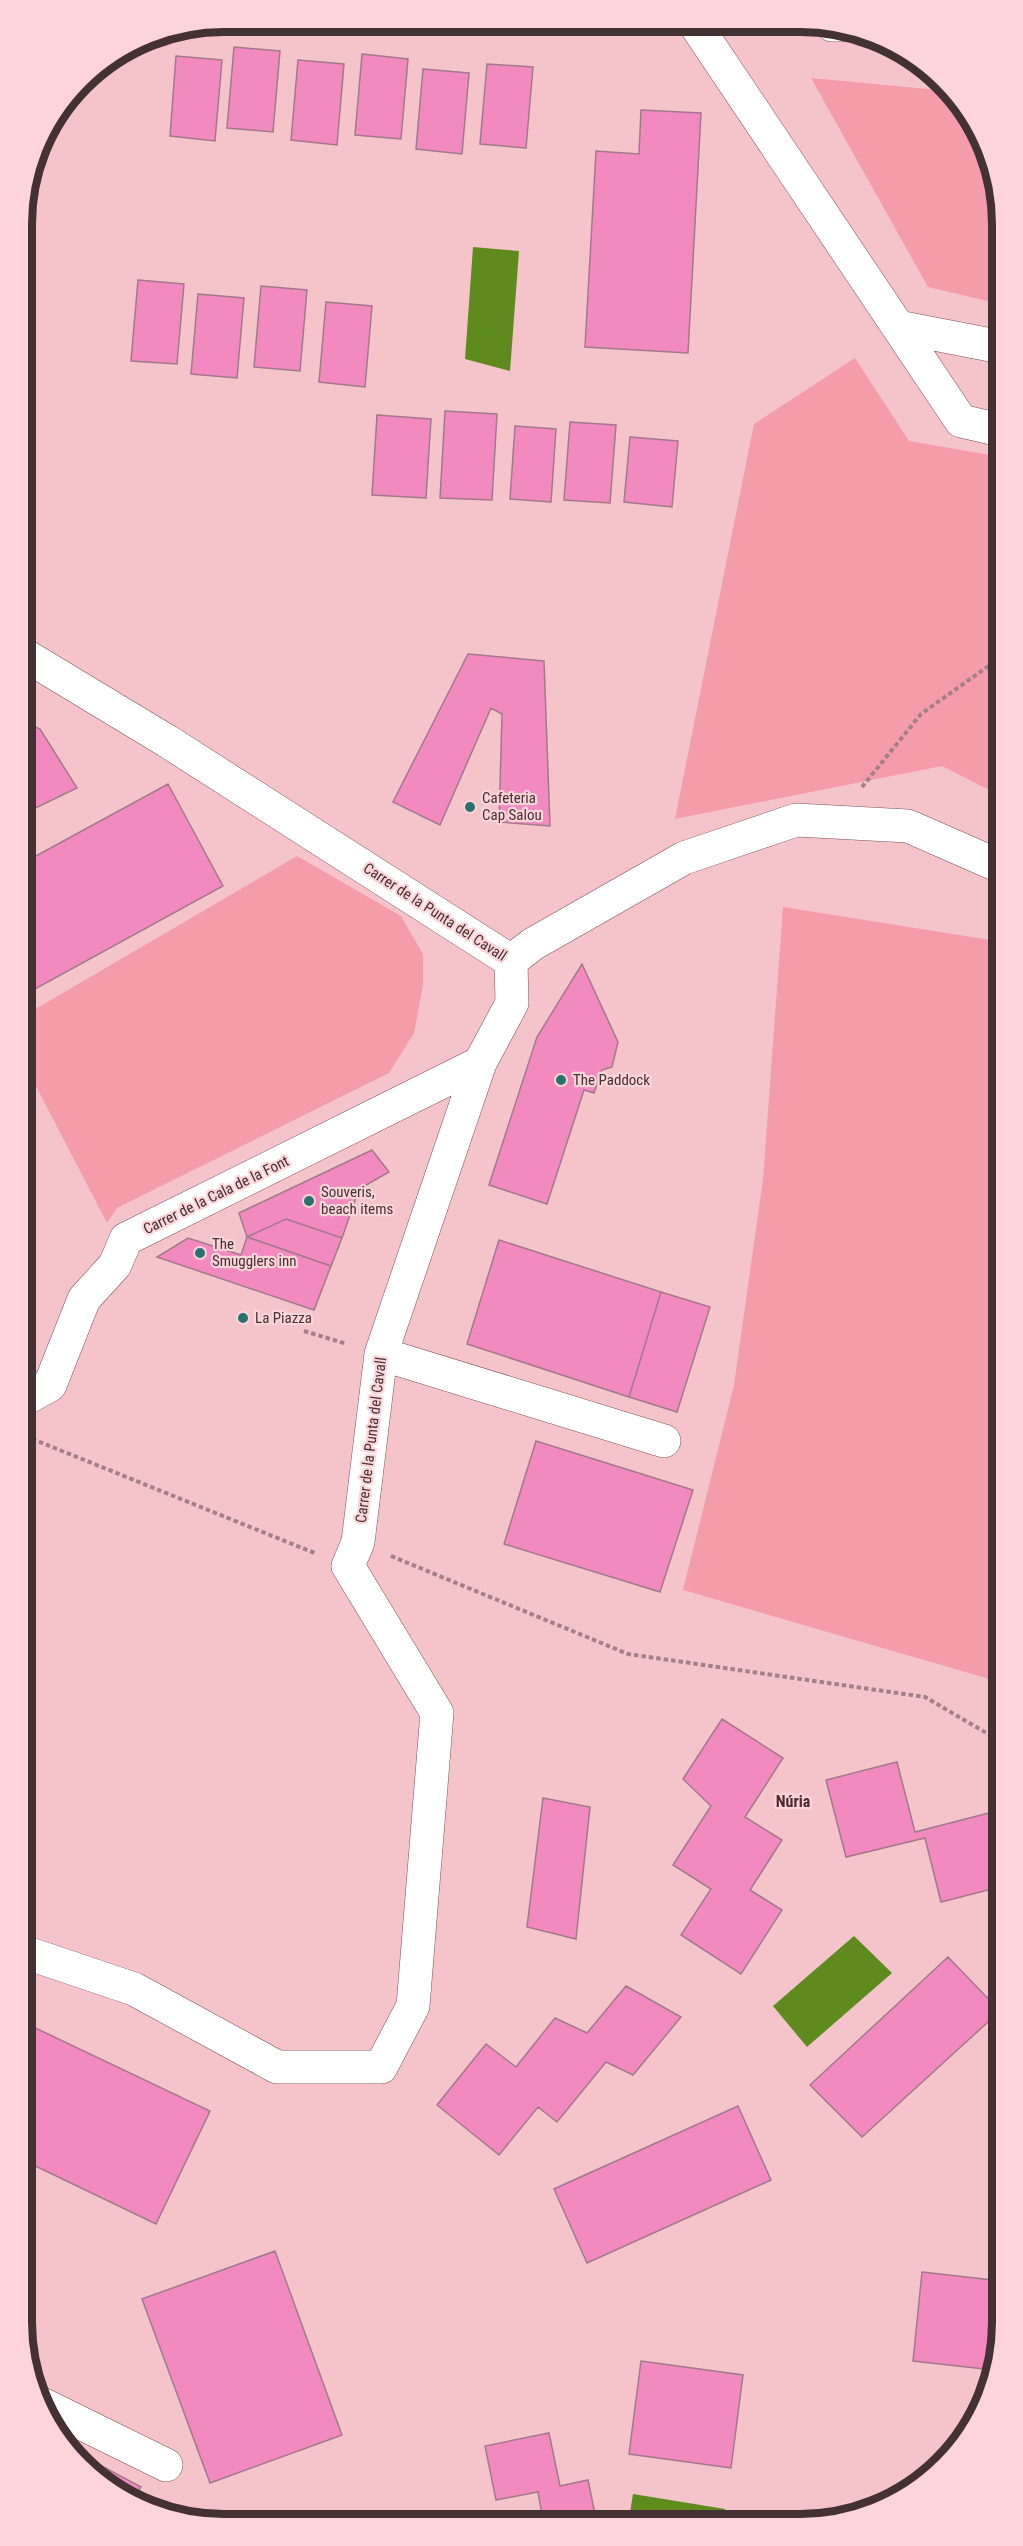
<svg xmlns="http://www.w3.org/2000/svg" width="1023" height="2546" font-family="'Roboto Condensed',sans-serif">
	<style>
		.green { fill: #f59caa }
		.water { fill: #5f8a1e }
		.building { fill: #f38abf; stroke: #a2798c; stroke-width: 1.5 }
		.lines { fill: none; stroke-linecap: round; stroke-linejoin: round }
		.minor-casing { stroke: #7c5258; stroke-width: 34 }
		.path { stroke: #a48185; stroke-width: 4; stroke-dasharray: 4.5 3; stroke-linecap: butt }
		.minor { stroke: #fff; stroke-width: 33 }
		.poi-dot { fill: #28716d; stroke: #fcd4d9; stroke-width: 2 }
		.labels { text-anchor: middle; stroke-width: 4.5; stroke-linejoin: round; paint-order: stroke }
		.poi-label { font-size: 15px; fill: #443134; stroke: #fcd4d9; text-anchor: start }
		.street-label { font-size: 15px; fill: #443134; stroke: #fcd4d9 }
		.neighbourhood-label { font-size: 16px; font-weight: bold; fill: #4f2930; stroke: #fcd4d9 }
		.rim { fill: none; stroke: #443134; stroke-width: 8 }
	</style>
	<rect width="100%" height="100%" fill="#f5c4ca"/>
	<path class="green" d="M 811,78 L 949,91 L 995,171 L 996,303 L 928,287 Z
		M 855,358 L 909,441 L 996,456 L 997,794 L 942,766 L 675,819 L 754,424 Z
		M 297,856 L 401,916 L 423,954 L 423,985 L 414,1033 L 389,1073 L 117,1208 L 107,1223 L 24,1063 L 24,1042 L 32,1011 Z
		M 783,907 L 997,941 L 1000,1688 L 986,1678 L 683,1590 L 734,1385 L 763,1179 Z"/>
	<path class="water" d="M 473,247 L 519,251 L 510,371 L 465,359 Z
		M 854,1936 L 892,1973 L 807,2047 L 773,2006 Z
		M 633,2494 L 725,2509 L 724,2519 L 629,2519 Z"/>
	<path class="building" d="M 234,47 L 280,51 L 273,132 L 227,128 Z
		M 362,54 L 408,59 L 401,139 L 355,135 Z
		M 176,56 L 222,60 L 215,141 L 170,136 Z
		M 298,60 L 344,64 L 337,145 L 291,140 Z
		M 487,64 L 533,67 L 526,148 L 480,144 Z
		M 423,69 L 469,73 L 462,154 L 416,149 Z
		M 641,110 L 701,113 L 688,353 L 585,347 L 596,151 L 639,154 Z
		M 138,280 L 184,284 L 177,364 L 131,361 Z
		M 261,286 L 307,290 L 300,371 L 254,367 Z
		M 198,294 L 244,298 L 237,378 L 191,374 Z
		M 326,302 L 372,306 L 365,387 L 319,382 Z
		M 445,411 L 497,414 L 492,500 L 440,498 Z
		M 377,415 L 431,419 L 426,498 L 372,495 Z
		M 570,422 L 616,425 L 610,503 L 564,500 Z
		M 515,426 L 556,429 L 551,502 L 510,499 Z
		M 630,437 L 678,441 L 672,507 L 624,502 Z
		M 468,654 L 544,661 L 550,826 L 499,822 L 502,714 L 491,708 L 440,825 L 393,802 Z
		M 23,721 L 40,729 L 77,788 L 23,814 Z
		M 168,784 L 223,886 L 24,995 L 23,863 Z
		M 582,964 L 618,1042 L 612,1067 L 602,1070 L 594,1093 L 584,1090 L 547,1204 L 489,1185 L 537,1037 Z
		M 372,1150 L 389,1172 L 359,1189 L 342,1238 L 286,1219 L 247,1237 L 239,1213 Z
		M 286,1219 L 342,1238 L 331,1266 L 247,1237 Z
		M 247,1237 L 331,1266 L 314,1310 L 157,1257 L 188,1238 L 241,1255 Z
		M 499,1240 L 661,1292 L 629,1397 L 467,1344 Z
		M 661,1292 L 710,1307 L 677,1412 L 629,1397 Z
		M 536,1441 L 693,1490 L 660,1592 L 504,1544 Z
		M 722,1719 L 783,1758 L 745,1817 L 782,1840 L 750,1890 L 782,1910 L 741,1974 L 681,1935 L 711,1889 L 673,1865 L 711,1806 L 683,1779 Z
		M 897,1762 L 915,1832 L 989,1813 L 1000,1855 L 1000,1887 L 941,1902 L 925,1838 L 846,1857 L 826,1780 Z
		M 543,1798 L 590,1807 L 576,1939 L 527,1927 Z
		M 948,1957 L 1000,2011 L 862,2137 L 810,2085 Z
		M 626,1986 L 681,2017 L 633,2075 L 606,2062 L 557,2122 L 538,2107 L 499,2155 L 437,2105 L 486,2044 L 516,2067 L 555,2018 L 587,2033 Z
		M 27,2024 L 210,2111 L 156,2224 L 27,2162 Z
		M 738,2106 L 771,2180 L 587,2263 L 554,2189 Z
		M 275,2251 L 342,2435 L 210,2483 L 142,2299 Z
		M 922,2272 L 1001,2281 L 1002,2335 L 993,2370 L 913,2361 Z
		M 641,2361 L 743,2375 L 731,2468 L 629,2454 Z
		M 549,2433 L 560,2486 L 588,2480 L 595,2514 L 566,2519 L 543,2520 L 538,2492 L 496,2500 L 485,2446 Z
		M 68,2448 L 141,2487 L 134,2496 L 90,2475 Z"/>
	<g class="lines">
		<g class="minor-casing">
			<path id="minor" d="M 695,24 L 961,421 L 996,429
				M 832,25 L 840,25
				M 898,327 L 996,346
				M 23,654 L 167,741 L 511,961
				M 511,961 L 533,944 L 684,858 L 796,820 L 908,826 L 997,865
				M 381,1354 L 664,1441
				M 25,1399 L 50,1385 L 84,1299 L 115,1265 L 126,1239 L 480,1063
				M 27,1953 L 134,1989 L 277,2067 L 381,2067 L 413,2006 L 437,1713 L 348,1566 L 358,1542 L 381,1354 L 480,1063 L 512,1003 L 511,961
				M 40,2403 L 166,2465"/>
		</g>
		<path class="path" d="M 862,787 L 921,714 L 997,660
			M 304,1331 L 347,1344
			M 25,1436 L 317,1554
			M 391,1556 L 628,1654 L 925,1697 L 1000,1741"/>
		<use href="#minor" class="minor"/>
	</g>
	<g class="poi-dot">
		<circle cx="470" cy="807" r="6"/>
		<circle cx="561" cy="1080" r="6"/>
		<circle cx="309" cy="1201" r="6"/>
		<circle cx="200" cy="1253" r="6"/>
		<circle cx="243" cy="1318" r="6"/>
	</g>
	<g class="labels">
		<g class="poi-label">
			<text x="482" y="803">Cafeteria<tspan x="482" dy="17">Cap Salou</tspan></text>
			<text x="573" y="1085">The Paddock</text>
			<text x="321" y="1197">Souveris,<tspan x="321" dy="17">beach items</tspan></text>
			<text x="212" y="1249">The<tspan x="212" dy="17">Smugglers inn</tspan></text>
			<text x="255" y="1323">La Piazza</text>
		</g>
		<g class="street-label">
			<text transform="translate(435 912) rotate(33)" y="5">Carrer de la Punta del Cavall</text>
			<text transform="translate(216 1195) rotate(-26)" y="5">Carrer de la Cala de la Font</text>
			<text transform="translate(371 1440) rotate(-83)" y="5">Carrer de la Punta del Cavall</text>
		</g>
		<g class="neighbourhood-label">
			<text x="793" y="1807">Núria</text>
		</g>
	</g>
	<path d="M0 0H1023V2546H0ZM224 32H800A192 192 0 0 1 992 224V2322A192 192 0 0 1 800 2514H224A192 192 0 0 1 32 2322V224A192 192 0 0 1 224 32Z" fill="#fcd4d9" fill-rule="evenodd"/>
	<path class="rim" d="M224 32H800A192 192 0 0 1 992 224V2322A192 192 0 0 1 800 2514H224A192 192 0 0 1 32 2322V224A192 192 0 0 1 224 32Z"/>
</svg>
